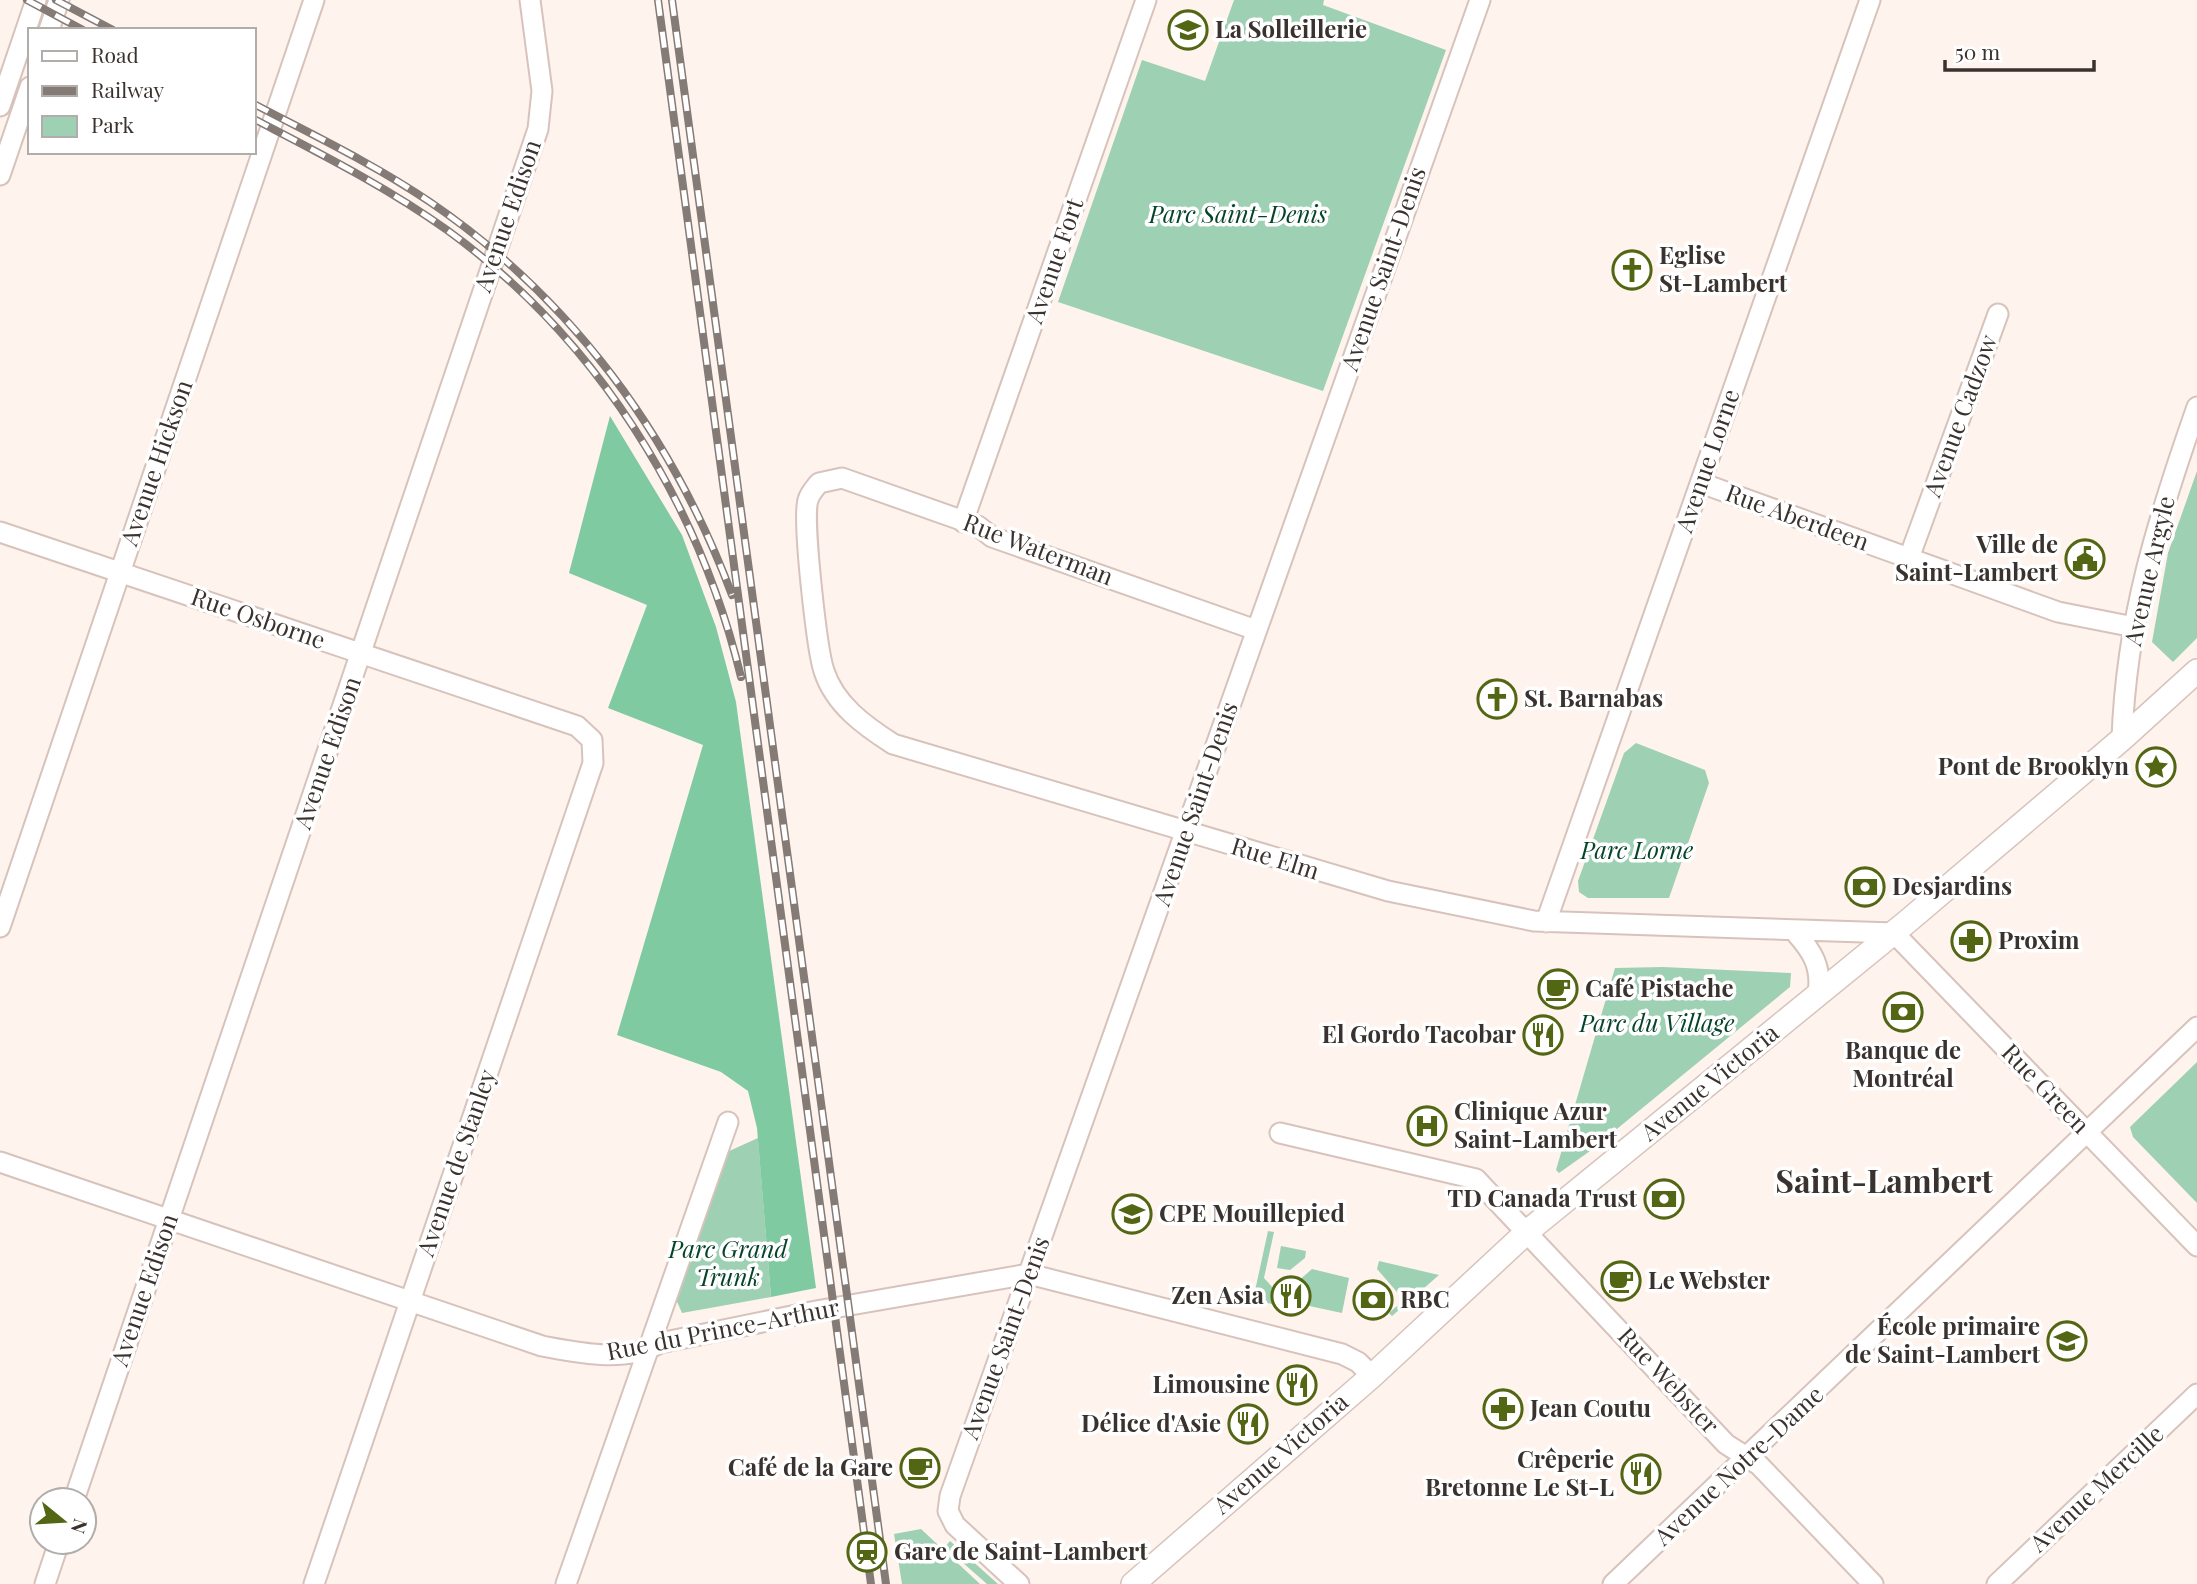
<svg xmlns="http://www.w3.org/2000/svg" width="2197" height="1584" font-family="'Playfair Display',serif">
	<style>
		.green { fill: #9ed0b3 }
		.forest { fill: #80caa1 }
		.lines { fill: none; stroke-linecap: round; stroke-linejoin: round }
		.minor-casing { stroke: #d7c3bb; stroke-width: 23 }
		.tertiary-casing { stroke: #d7c3bb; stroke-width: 26 }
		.minor { stroke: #fff; stroke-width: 19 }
		.tertiary { stroke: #fff; stroke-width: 23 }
		.rail-casing { stroke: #847a76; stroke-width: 8 }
		.rail { stroke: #fff; stroke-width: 5; stroke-dasharray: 16; stroke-linecap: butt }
		.labels { text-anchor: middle; stroke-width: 7; stroke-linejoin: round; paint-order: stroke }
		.poi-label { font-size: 24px; font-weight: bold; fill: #3a322e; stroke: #fff; text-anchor: start }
		.park-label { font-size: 24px; font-style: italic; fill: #06442a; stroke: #fff }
		.street-label { font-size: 24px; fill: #3a322e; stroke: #fff }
		.district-label { font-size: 32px; font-weight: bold; fill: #3a322e; stroke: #fff }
	</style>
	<rect width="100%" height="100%" fill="#fff3ed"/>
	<path class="green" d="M 1234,0 L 1324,0 L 1323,5 L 1446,50 L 1323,391 L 1058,302 L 1142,60 L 1205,81 Z
		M 2197,471 L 2197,638 L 2173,662 L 2152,642 L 2168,553 Z
		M 1636,743 L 1705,770 L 1709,783 L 1669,898 L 1588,898 L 1579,892 L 1578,881 L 1624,753 Z
		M 1663,967 L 1791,973 L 1790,987 L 1590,1151 L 1559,1173 L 1556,1170 L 1615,968 Z
		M 2197,1062 L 2197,1203 L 2133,1137 L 2130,1127 Z
		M 758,1138 L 771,1297 L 682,1313 L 675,1297 L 727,1152 Z
		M 1268,1231 L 1274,1232 L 1264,1278 L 1283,1299 L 1281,1306 L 1253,1300 Z
		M 1281,1246 L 1306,1251 L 1305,1258 L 1290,1270 L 1277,1268 Z
		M 1379,1261 L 1439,1275 L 1392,1316 L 1389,1313 L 1404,1300 L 1377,1269 Z
		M 1312,1269 L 1349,1278 L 1342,1313 L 1300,1304 L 1288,1290 Z
		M 921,1529 L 980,1584 L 902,1584 L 894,1534 Z
		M 950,1541 L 998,1584 L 987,1584 L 945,1547 Z"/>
	<path class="forest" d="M 610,416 L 682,535 L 716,627 L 736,702 L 816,1288 L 771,1297 L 757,1128 L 748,1091 L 721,1072 L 617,1035 L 703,745 L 608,708 L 647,605 L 569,573 Z"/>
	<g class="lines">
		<g class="minor-casing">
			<path id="minor" d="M 49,30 L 59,0
				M 0,106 L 36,0
				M 0,175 L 30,87
				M 1701,483 L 2058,612 L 2134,627
				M 963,522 L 1146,0
				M 0,532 L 577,726 L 592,740 L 593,763 L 314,1584
				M 1909,558 L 1998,314
				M 1256,630 L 992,537 L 978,526 L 842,478 L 819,483 C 815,488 810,493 808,500 C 802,519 817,650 824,671 C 835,705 865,726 893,744 L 1388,891 L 1534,921 L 1894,933 L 2197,1246
				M 2122,739 C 2126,619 2158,518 2197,407
				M 1546,922 L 1870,0
				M 0,927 L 314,0
				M 1795,932 C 1813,952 1822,967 1818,995
				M 1280,1133 L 1476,1179 L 1726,1444 L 1759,1465 L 1873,1584
				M 0,1162 L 542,1346 C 580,1353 625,1363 660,1343 L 816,1311 L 1029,1274 L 1342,1354 L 1358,1362 L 1372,1376
				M 74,1500 L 538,129 L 542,91 L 530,0
				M 45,1584 L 59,1542
				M 566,1584 L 728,1122
				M 1019,1584 L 955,1525 L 948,1511 L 950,1496 L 1480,0
				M 1613,1584 L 2197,1027
				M 1997,1584 L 2197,1394"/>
		</g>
		<g class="tertiary-casing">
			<path id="tertiary" d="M 1133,1584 L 1372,1376 L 1528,1231 L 1908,921 L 2122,739 L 2197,671"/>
		</g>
		<use href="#minor" class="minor"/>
		<use href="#tertiary" class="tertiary"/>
		<g class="rail-casing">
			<path id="rail" d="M 27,0 L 83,30
				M 56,0 L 113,30
				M 658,0 L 871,1584
				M 672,0 L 886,1584
				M 254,104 C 313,135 374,164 430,202 C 571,298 672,435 732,595
				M 254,119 C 319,153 387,187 447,230 C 596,338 698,500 741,677"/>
		</g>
		<use href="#rail" class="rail"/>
	</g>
	<defs>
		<g id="school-ring" transform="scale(2.0125)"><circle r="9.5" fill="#fff" stroke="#526613" stroke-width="1.5"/><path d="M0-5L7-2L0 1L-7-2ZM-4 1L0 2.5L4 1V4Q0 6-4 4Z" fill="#526613"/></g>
		<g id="church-ring" transform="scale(2.0125)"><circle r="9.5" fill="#fff" stroke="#526613" stroke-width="1.5"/><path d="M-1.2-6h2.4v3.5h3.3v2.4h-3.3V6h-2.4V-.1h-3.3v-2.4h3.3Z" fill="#526613"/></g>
		<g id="civic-ring" transform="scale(2.0125)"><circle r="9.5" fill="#fff" stroke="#526613" stroke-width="1.5"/><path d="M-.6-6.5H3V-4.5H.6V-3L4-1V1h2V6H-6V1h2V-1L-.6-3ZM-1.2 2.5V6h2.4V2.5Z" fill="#526613"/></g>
		<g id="sight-ring" transform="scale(2.0125)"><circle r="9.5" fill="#fff" stroke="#526613" stroke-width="1.5"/><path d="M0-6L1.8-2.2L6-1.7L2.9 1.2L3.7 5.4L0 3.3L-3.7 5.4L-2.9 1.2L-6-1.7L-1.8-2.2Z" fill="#526613"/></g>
		<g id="bank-ring" transform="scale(2.0125)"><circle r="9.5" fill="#fff" stroke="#526613" stroke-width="1.5"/><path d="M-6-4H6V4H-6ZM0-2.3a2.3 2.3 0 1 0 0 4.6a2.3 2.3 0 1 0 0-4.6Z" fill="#526613"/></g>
		<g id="pharmacy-ring" transform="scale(2.0125)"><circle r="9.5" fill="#fff" stroke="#526613" stroke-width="1.5"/><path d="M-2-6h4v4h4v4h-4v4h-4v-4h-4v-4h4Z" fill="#526613"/></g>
		<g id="cafe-ring" transform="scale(2.0125)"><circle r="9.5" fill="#fff" stroke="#526613" stroke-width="1.5"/><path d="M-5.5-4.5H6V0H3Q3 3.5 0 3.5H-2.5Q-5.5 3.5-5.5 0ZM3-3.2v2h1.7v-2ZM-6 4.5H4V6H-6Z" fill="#526613"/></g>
		<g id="restaurant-ring" transform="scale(2.0125)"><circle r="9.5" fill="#fff" stroke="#526613" stroke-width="1.5"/><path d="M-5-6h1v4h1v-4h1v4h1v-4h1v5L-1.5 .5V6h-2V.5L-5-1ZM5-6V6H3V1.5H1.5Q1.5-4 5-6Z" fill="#526613"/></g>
		<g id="hospital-ring" transform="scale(2.0125)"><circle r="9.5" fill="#fff" stroke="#526613" stroke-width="1.5"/><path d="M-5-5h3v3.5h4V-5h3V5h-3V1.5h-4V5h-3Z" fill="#526613"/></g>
		<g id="station-ring" transform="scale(2.0125)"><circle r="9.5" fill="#fff" stroke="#526613" stroke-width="1.5"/><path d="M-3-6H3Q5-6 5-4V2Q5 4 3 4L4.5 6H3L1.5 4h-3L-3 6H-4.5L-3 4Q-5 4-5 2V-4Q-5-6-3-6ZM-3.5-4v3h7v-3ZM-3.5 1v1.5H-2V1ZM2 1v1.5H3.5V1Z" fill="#526613"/></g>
	</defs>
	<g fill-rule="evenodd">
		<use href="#school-ring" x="1188" y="30"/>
		<use href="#church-ring" x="1632" y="270"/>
		<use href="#civic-ring" x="2085" y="559"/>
		<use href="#church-ring" x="1497" y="699"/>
		<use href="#sight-ring" x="2156" y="767"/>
		<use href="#bank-ring" x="1865" y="887"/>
		<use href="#pharmacy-ring" x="1971" y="941"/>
		<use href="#cafe-ring" x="1558" y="989"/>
		<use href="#bank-ring" x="1903" y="1012"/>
		<use href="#restaurant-ring" x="1543" y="1035"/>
		<use href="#hospital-ring" x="1427" y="1126"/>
		<use href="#bank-ring" x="1664" y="1199"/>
		<use href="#school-ring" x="1132" y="1214"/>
		<use href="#cafe-ring" x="1621" y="1281"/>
		<use href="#restaurant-ring" x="1291" y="1296"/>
		<use href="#bank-ring" x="1373" y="1300"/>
		<use href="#school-ring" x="2067" y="1341"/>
		<use href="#restaurant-ring" x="1297" y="1385"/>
		<use href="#pharmacy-ring" x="1503" y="1409"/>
		<use href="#restaurant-ring" x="1248" y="1424"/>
		<use href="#cafe-ring" x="920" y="1468"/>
		<use href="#restaurant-ring" x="1641" y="1474"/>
		<use href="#station-ring" x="867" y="1552"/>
	</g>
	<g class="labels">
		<g class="poi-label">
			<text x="1215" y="38">La Solleillerie</text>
			<text x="1659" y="264">Eglise<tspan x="1659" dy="28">St-Lambert</tspan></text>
			<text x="2058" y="553" text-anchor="end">Ville de<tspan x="2058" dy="28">Saint-Lambert</tspan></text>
			<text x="1524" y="707">St. Barnabas</text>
			<text x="2129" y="775" text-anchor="end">Pont de Brooklyn</text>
			<text x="1892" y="895">Desjardins</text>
			<text x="1998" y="949">Proxim</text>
			<text x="1585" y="997">Café Pistache</text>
			<text x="1516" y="1043" text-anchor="end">El Gordo Tacobar</text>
			<text x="1903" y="1059" text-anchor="middle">Banque de<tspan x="1903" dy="28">Montréal</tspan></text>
			<text x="1454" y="1120">Clinique Azur<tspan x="1454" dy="28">Saint-Lambert</tspan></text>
			<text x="1637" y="1207" text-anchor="end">TD Canada Trust</text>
			<text x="1159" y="1222">CPE Mouillepied</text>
			<text x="1648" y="1289">Le Webster</text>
			<text x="1264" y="1304" text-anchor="end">Zen Asia</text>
			<text x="1400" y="1308">RBC</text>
			<text x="2040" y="1335" text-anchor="end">École primaire<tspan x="2040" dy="28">de Saint-Lambert</tspan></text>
			<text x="1270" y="1393" text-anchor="end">Limousine</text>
			<text x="1530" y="1417">Jean Coutu</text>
			<text x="1221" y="1432" text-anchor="end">Délice d'Asie</text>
			<text x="1614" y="1468" text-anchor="end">Crêperie<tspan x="1614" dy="28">Bretonne Le St-L</tspan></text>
			<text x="893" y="1476" text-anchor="end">Café de la Gare</text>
			<text x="894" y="1560">Gare de Saint-Lambert</text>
		</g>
		<g class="park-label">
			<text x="1238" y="223">Parc Saint-Denis</text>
			<text x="1637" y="859">Parc Lorne</text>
			<text x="1657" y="1032">Parc du Village</text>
			<text x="728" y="1258">Parc Grand<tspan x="728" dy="28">Trunk</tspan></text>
		</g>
		<g class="street-label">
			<text transform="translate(508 216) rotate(-71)" y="8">Avenue Edison</text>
			<text transform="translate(1055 261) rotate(-71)" y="8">Avenue Fort</text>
			<text transform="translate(1384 269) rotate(-71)" y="8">Avenue Saint-Denis</text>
			<text transform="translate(1961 416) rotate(-70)" y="8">Avenue Cadzow</text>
			<text transform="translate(1708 461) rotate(-71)" y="8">Avenue Lorne</text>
			<text transform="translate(157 463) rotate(-71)" y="8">Avenue Hickson</text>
			<text transform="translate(1797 518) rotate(20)" y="8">Rue Aberdeen</text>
			<text transform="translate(1038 550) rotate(21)" y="8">Rue Waterman</text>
			<text transform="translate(2150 571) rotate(-77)" y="8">Avenue Argyle</text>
			<text transform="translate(258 619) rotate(19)" y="8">Rue Osborne</text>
			<text transform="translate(328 753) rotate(-71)" y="8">Avenue Edison</text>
			<text transform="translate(1196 804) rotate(-71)" y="8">Avenue Saint-Denis</text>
			<text transform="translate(1275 859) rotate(17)" y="8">Rue Elm</text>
			<text transform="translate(1710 1083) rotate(-39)" y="8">Avenue Victoria</text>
			<text transform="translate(2045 1089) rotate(46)" y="8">Rue Green</text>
			<text transform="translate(457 1163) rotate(-71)" y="8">Avenue de Stanley</text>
			<text transform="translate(145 1290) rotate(-71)" y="8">Avenue Edison</text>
			<text transform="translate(723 1330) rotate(-11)" y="8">Rue du Prince-Arthur</text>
			<text transform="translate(1006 1338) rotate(-70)" y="8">Avenue Saint-Denis</text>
			<text transform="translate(1668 1381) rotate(47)" y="8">Rue Webster</text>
			<text transform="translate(1281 1454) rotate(-41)" y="8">Avenue Victoria</text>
			<text transform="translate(1739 1466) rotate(-43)" y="8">Avenue Notre-Dame</text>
			<text transform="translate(2097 1489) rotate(-43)" y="8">Avenue Mercille</text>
		</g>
		<g class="district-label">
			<text x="1884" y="1193">Saint-Lambert</text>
		</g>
	</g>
	<rect x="28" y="28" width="228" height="126" fill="#ffffff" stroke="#b0adab" stroke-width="2"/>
	<rect x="42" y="51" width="35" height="10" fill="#ffffff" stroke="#b0adab" stroke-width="2"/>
	<text x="91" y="63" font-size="21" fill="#3a322e">Road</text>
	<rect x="42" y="86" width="35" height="10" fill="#847a76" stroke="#b0adab" stroke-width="2"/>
	<text x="91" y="98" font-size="21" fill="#3a322e">Railway</text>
	<rect x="42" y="116" width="35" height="21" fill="#9ed0b3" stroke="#b0adab" stroke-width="2"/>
	<text x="91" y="133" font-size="21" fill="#3a322e">Park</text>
	<g transform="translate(63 1521) rotate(108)"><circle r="33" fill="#ffffff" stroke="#b0adab" stroke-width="2"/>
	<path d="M0-5L12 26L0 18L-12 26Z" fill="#526613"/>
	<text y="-10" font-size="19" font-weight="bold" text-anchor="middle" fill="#3a322e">N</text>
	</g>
	<path d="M1945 60v10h149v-10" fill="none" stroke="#3a322e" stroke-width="3.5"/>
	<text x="1955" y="60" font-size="21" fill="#3a322e" stroke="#ffffff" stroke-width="5" paint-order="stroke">50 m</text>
</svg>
